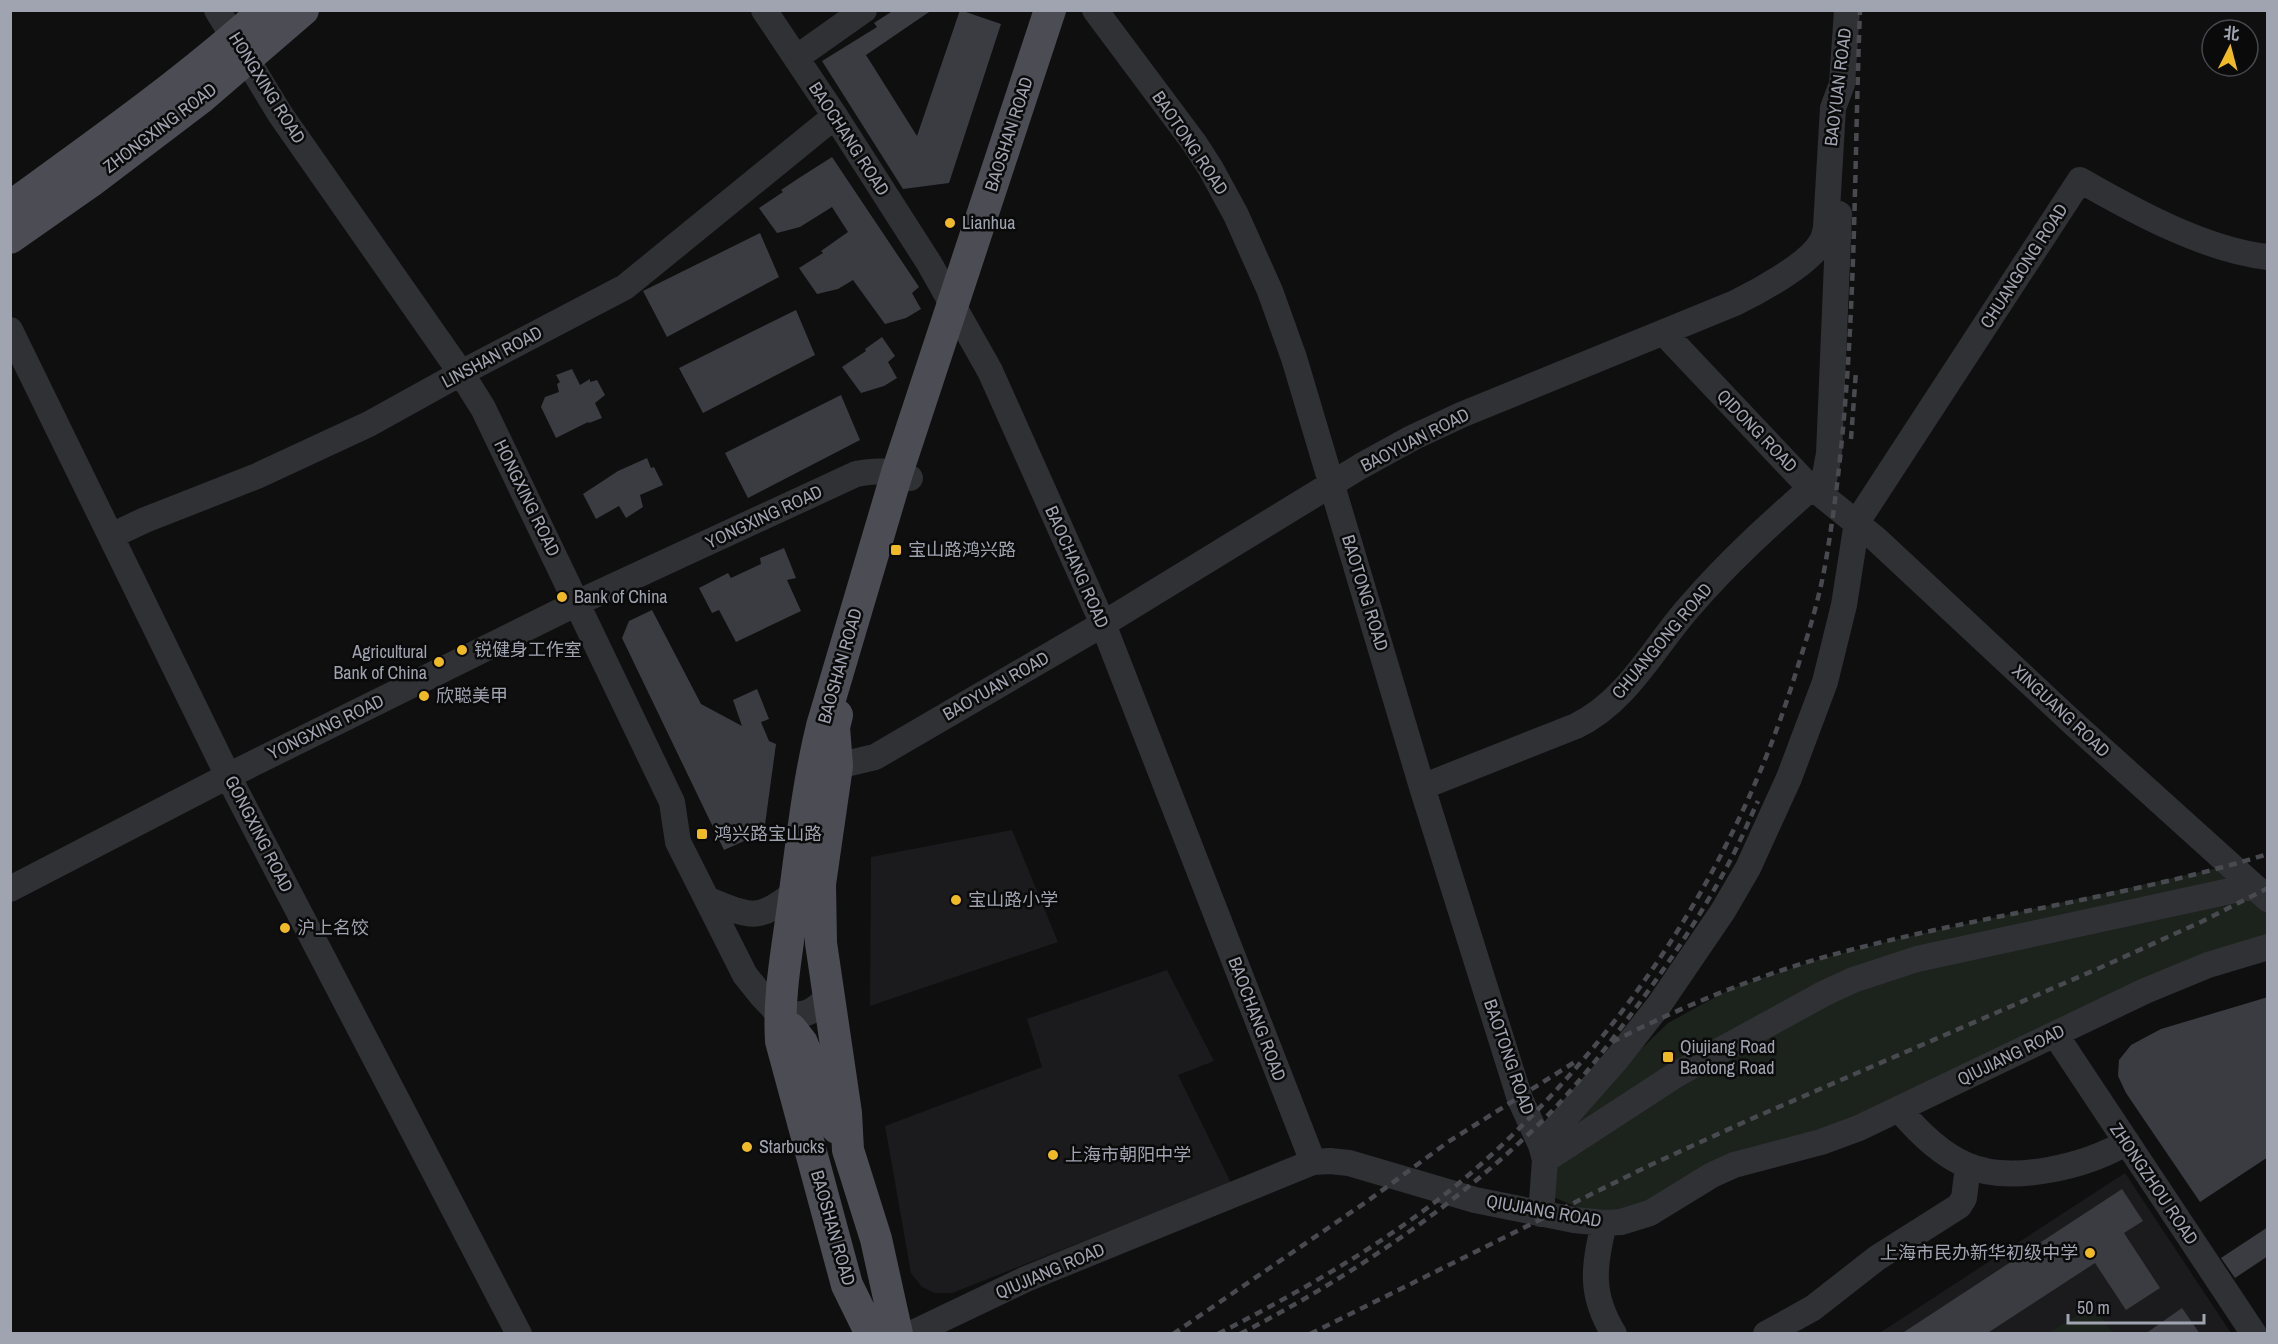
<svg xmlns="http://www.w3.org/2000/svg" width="2278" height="1344" font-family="'Archivo Narrow','Noto Sans SC',sans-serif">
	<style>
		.built { fill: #1b1b1d }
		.green { fill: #1c231d }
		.building { fill: #3b3c41 }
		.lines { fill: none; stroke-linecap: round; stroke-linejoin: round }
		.minor { stroke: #303135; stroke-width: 26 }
		.major { stroke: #4c4d54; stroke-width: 32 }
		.rail { stroke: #494a50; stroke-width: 4.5; stroke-dasharray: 8 6; stroke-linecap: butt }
		.poi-dot { fill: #f0ba27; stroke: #0a0a0b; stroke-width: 2 }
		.labels { text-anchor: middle; stroke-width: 5; stroke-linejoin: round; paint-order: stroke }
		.street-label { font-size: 18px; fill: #a0a4b1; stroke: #0a0a0b }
		.poi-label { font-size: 18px; fill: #a0a4b1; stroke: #0a0a0b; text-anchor: start }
	</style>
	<rect width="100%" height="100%" fill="#0f0f10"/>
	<path class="built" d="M 1012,830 L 1058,942 L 870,1006 L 871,857 Z
		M 1167,970 L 1214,1061 L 1178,1075 L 1231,1183 L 952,1293 L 935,1293 L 922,1287 L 911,1273 L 885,1126 L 1042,1067 L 1027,1019 Z
		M 2125,1173 L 2231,1333 L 1878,1334 Z"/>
	<path class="green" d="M 2227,866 L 2267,899 L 2267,942 L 1840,1129 L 1638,1211 L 1597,1216 L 1551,1196 L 1541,1145 L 1668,1023 L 1732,988 L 1813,961 L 1893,940 Z
		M 2086,1310 L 2100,1315 L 2113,1333 L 2048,1333 Z"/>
	<path class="building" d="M 894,10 L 932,10 L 866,55 L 917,136 L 960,10 L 1001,24 L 949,183 L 903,189 L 822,61 L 877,27 L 874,23 Z
		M 832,157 L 919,287 L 912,293 L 921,309 L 906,318 L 885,324 L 853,280 L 838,289 L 817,294 L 799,268 L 823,253 L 821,251 L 848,232 L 832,207 L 800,227 L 777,233 L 759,208 L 783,192 L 781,190 L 799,178 Z
		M 760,233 L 779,277 L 667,337 L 643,291 Z
		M 796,310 L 815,355 L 703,413 L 679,368 Z
		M 882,337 L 895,356 L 888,362 L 897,378 L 884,386 L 861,393 L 842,367 L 866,351 L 865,349 Z
		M 572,369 L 580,385 L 590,379 L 590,382 L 597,380 L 605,395 L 595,403 L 602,418 L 589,423 L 588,422 L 556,438 L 541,407 L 545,397 L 559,392 L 557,384 L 560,382 L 556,375 Z
		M 841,395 L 860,440 L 748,498 L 725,453 Z
		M 647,458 L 651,468 L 654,467 L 663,485 L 640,495 L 643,507 L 626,518 L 619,506 L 596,519 L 583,494 L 618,471 Z
		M 784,548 L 796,578 L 787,580 L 801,611 L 736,642 L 719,610 L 712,613 L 699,588 L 728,573 L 731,578 L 761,564 L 760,558 Z
		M 652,610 L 701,704 L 742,726 L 733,700 L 757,689 L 769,719 L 761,722 L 769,741 L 776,744 L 764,832 L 724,850 L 622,638 L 629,621 Z
		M 2268,997 L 2268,1157 L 2200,1202 L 2126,1093 L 2118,1076 L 2119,1060 L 2131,1045 L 2161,1029 Z
		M 2122,1189 L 2143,1221 L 2124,1233 L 2160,1288 L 2126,1310 L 2095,1263 L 1986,1334 L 1901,1334 Z
		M 2268,1227 L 2268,1256 L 2235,1278 L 2221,1258 Z
		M 2182,1308 L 2200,1334 L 2145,1334 Z"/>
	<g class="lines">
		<path class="minor" d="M 217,10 L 280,114 L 461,373 L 483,408 L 672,802 L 678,842 L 745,975 L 761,995 L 779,1014 C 803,1016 812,1015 828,996
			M 764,10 L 835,116 L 929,263 L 990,371 L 1103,624 L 1313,1162
			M 1095,10 L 1195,144 L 1211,169 L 1236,215 L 1270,291 L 1294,358 L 1422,787 L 1520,1099 L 1541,1145 L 1545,1160 L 1541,1214
			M 796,58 L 864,10
			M 10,330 L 228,776 L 519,1334
			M 1664,333 L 1802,479 L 1876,539 L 2073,723 L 2268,899
			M 1818,491 L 1824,480 L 1829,454 L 1839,214
			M 111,536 L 145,520 L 257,476 L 369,424 L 461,373 L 625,287 L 835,116
			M 819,763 L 837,766 L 875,757 L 1103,624 L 1361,466 L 1412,438 L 1461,415 L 1735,303 C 1758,292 1807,265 1820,244 C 1824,239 1825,233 1826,227 L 1833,108 L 1842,84 L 1847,10
			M 1422,787 L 1576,726 C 1628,701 1654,646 1691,605 C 1728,562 1769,525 1812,487
			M 10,889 L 228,776 L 577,603 L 856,474 C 876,470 890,470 910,478
			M 709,900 C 751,917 758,922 795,892
			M 2055,1034 L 2254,1334
			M 1899,1109 C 1918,1132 1939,1153 1966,1165 C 2011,1185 2087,1166 2127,1142
			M 1541,1145 L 1616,1060 L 1659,1005 L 1723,911 L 1748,868 L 1789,778 L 1825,682 L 1844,605 L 1857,522 L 2080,180 C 2134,211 2205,250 2268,257
			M 1545,1160 L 1677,1074 L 1825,993 L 1853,980 L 1917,959 L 2253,886
			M 1604,1223 C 1594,1267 1589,1293 1614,1334
			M 911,1334 L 1026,1279 L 1313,1162 L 1330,1161 L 1349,1163 L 1475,1200 L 1574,1220 L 1604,1223 L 1621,1222 L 1650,1213 L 1712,1175 L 1734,1165 L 1821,1142 L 1859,1128 L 2145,991 L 2208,965 L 2268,947
			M 1766,1334 L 1813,1308 L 1877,1258 L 1959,1206 L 1964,1198 L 1968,1166"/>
		<path class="major" d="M 10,207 C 97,144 185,82 265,10
			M 10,238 L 90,182 L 202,97 L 303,10
			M 837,715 L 834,727 L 837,766 L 820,884 L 821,943 L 846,1113 L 848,1150 L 876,1239 L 897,1334
			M 791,1029 L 802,1043 L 837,1128
			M 871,1334 L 847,1285 L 781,1041 C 778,994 788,946 794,899 C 802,841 808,783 822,726 L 897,473 L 1050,10"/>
		<path class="rail" d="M 1851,439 L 1856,371
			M 1612,1042 C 1677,1009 1744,981 1814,960 C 1963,917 2119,900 2268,854
			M 1173,1334 L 1369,1200 L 1448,1142 L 1578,1060
			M 1218,1334 C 1307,1288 1395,1238 1471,1173 C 1624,1040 1738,863 1797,669 C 1809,632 1821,593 1827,554 C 1857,375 1853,192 1860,10
			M 1240,1334 C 1348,1278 1449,1211 1537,1126 C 1566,1098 1592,1066 1617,1033 C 1659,978 1699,920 1731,859 C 1741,840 1749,820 1758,801
			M 1310,1334 L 1646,1167 L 1751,1119 L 2104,966 L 2203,921 L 2268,888"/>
	</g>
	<g class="poi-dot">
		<circle cx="950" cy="223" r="6"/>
		<rect x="890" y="544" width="12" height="12" rx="3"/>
		<circle cx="562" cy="597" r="6"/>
		<circle cx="462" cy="650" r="6"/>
		<circle cx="439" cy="662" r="6"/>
		<circle cx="424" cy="696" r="6"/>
		<rect x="696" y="828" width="12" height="12" rx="3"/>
		<circle cx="956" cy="900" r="6"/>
		<circle cx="285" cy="928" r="6"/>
		<rect x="1662" y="1051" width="12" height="12" rx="3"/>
		<circle cx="747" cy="1147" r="6"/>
		<circle cx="1053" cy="1155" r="6"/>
		<circle cx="2090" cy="1253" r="6"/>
	</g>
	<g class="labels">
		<g class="street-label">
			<text transform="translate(1838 87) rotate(-83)" y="6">BAOYUAN ROAD</text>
			<text transform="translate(267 88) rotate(58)" y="6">HONGXING ROAD</text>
			<text transform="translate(160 128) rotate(-37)" y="6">ZHONGXING ROAD</text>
			<text transform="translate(1009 134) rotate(-72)" y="6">BAOSHAN ROAD</text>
			<text transform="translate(849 139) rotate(57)" y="6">BAOCHANG ROAD</text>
			<text transform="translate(1190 143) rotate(56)" y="6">BAOTONG ROAD</text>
			<text transform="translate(2024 266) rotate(-57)" y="6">CHUANGONG ROAD</text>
			<text transform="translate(492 357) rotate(-28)" y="6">LINSHAN ROAD</text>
			<text transform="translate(1757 431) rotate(46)" y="6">QIDONG ROAD</text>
			<text transform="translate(1415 440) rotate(-27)" y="6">BAOYUAN ROAD</text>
			<text transform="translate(527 498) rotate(64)" y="6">HONGXING ROAD</text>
			<text transform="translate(764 517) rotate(-25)" y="6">YONGXING ROAD</text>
			<text transform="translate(1077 567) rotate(66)" y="6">BAOCHANG ROAD</text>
			<text transform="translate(1365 593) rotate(73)" y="6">BAOTONG ROAD</text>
			<text transform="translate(1662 641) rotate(-50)" y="6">CHUANGONG ROAD</text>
			<text transform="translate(840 666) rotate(-74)" y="6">BAOSHAN ROAD</text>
			<text transform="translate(996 686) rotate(-30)" y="6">BAOYUAN ROAD</text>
			<text transform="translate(2061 711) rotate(43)" y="6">XINGUANG ROAD</text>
			<text transform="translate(326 727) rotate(-26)" y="6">YONGXING ROAD</text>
			<text transform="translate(259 834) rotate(63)" y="6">GONGXING ROAD</text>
			<text transform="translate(1257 1019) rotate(69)" y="6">BAOCHANG ROAD</text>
			<text transform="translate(2011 1055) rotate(-26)" y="6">QIUJIANG ROAD</text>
			<text transform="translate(1509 1057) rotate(71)" y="6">BAOTONG ROAD</text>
			<text transform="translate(2154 1184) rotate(56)" y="6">ZHONGZHOU ROAD</text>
			<text transform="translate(1544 1211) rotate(10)" y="6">QIUJIANG ROAD</text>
			<text transform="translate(833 1228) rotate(74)" y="6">BAOSHAN ROAD</text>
			<text transform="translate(1050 1271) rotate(-23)" y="6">QIUJIANG ROAD</text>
		</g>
		<g class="poi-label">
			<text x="962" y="229">Lianhua</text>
			<text x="908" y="556">宝山路鸿兴路</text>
			<text x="574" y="603">Bank of China</text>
			<text x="474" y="656">锐健身工作室</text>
			<text x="427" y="658" text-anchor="end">Agricultural<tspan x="427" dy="21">Bank of China</tspan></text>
			<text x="436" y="702">欣聪美甲</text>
			<text x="714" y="840">鸿兴路宝山路</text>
			<text x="968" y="906">宝山路小学</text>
			<text x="297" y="934">沪上名饺</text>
			<text x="1680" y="1053">Qiujiang Road<tspan x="1680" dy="21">Baotong Road</tspan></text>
			<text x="759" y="1153">Starbucks</text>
			<text x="1065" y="1161">上海市朝阳中学</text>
			<text x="2078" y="1259" text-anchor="end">上海市民办新华初级中学</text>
		</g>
	</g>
	<rect width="2278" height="1344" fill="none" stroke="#a0a4b1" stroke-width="24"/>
	<g transform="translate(2230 48) rotate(6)"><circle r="28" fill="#0a0a0b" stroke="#46484d" stroke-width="1.5"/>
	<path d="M0-4.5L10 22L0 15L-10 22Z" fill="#f0ba27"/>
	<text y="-9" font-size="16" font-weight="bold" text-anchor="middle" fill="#a0a4b1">北</text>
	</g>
	<path d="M2068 1314v9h136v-9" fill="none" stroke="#a0a4b1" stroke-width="3"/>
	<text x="2077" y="1314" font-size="18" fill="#a0a4b1" stroke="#0a0a0b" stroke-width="4.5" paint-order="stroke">50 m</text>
</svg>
